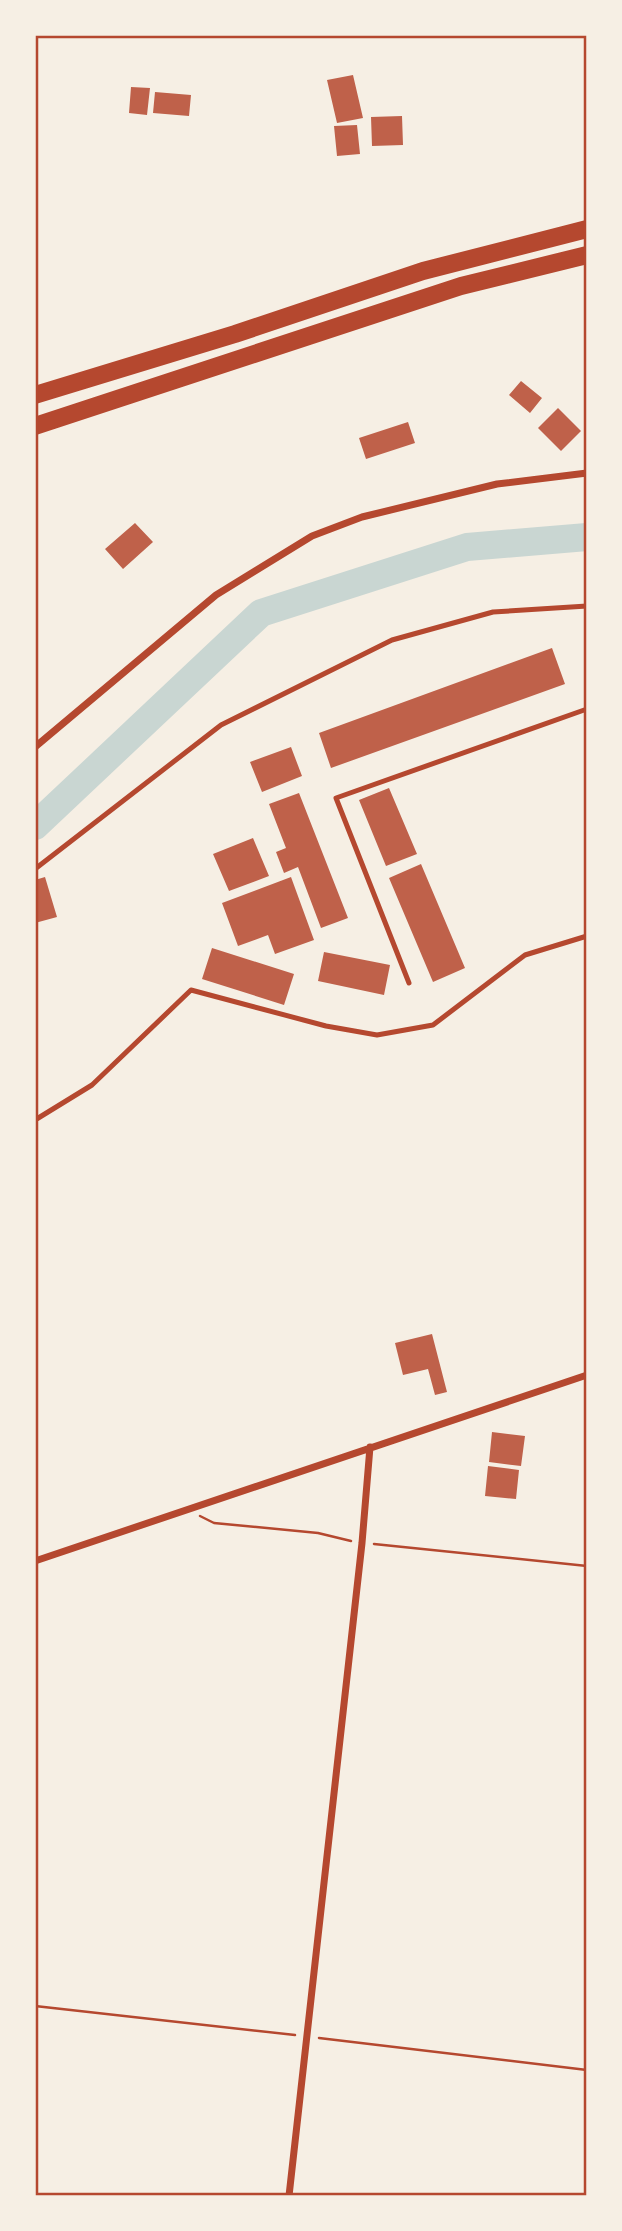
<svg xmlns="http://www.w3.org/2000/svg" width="622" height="2231" font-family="'Space Grotesk',sans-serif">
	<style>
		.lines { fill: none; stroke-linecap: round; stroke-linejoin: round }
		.river { stroke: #c9d6d2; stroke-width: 28 }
		.building { fill: #bf614a }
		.path { stroke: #b5482f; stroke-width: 2.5 }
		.service { stroke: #b5482f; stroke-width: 5 }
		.minor { stroke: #b5482f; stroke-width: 7 }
		.motorway { stroke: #b5482f; stroke-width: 18 }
		.neatline { fill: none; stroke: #b5482f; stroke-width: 2.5 }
	</style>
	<rect width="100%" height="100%" fill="#f6efe4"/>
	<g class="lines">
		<path class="river" d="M 35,826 L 261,613 L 467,547 L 587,537"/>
	</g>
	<path class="building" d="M 353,75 L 363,118 L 337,123 L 327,80 Z
		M 131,87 L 150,88 L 147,115 L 129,113 Z
		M 155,92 L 191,95 L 189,116 L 153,113 Z
		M 402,116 L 403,145 L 372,146 L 371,117 Z
		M 357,125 L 360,154 L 337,156 L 334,126 Z
		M 521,381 L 542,398 L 530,413 L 509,395 Z
		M 558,408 L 581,431 L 561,451 L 538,428 Z
		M 408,422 L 415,443 L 366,459 L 359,438 Z
		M 135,523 L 153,542 L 123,569 L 105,549 Z
		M 552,648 L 565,684 L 331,768 L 319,733 Z
		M 291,747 L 302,776 L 262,792 L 250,762 Z
		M 389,788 L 417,854 L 386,866 L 359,800 Z
		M 299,793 L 348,918 L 321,928 L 298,867 L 284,873 L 276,852 L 286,848 L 269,804 Z
		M 253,838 L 269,876 L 229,891 L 213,854 Z
		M 421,864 L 465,968 L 433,982 L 389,878 Z
		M 45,877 L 57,917 L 35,923 L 35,880 Z
		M 291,877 L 314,940 L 275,954 L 268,935 L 238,946 L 222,903 Z
		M 212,948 L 294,974 L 284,1005 L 202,979 Z
		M 324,952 L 390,965 L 384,995 L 318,981 Z
		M 432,1334 L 447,1392 L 435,1395 L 428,1369 L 403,1375 L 395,1343 Z
		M 492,1432 L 525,1436 L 521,1466 L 489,1462 Z
		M 488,1466 L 519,1470 L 516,1499 L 485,1496 Z"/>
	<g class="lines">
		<path class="path" d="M 200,1516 L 214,1523 L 318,1533 L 351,1541
			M 374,1544 L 587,1566
			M 35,2006 L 295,2035
			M 319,2038 L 587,2070"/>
		<path class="service" d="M 35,869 L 221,725 L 392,640 L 493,612 L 587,606
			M 409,983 L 336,798 L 587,709
			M 35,1120 L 92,1085 L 191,990 L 326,1026 L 377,1035 L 433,1025 L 525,955 L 587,936"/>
		<path class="minor" d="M 35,747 L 216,595 L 312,536 L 362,517 L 497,484 L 587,473
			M 35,1561 L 587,1375
			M 289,2196 L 362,1543 L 370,1447"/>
		<path class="motorway" d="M 35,395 L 235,334 L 423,271 L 587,229
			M 35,426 L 461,286 L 587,255"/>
	</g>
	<rect width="622" height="2231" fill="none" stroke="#f6efe4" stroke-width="74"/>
	<rect x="37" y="37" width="548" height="2157" class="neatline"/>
</svg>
